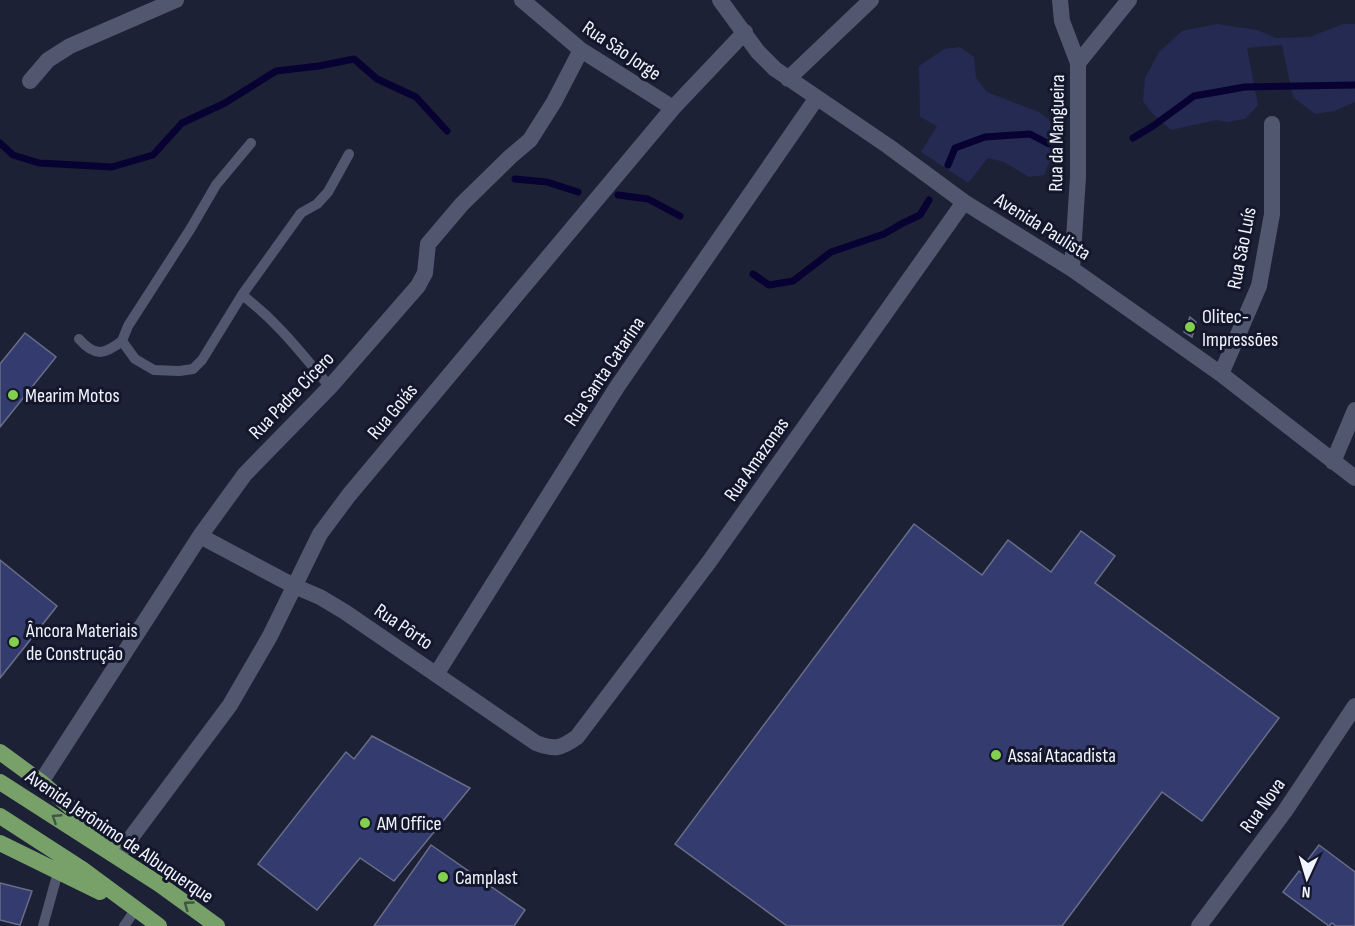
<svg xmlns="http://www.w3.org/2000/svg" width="1355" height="926" font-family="'Sofia Sans Condensed',sans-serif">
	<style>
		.green { fill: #252a53 }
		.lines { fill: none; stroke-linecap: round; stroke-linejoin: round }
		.stream { stroke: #070231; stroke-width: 7 }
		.building { fill: #343b6f; stroke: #686e88; stroke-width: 1.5 }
		.service { stroke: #525770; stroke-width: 10 }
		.minor { stroke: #525770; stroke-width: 16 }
		.primary { stroke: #77a169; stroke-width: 16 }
		.oneway { stroke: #415547 }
		.poi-dot { fill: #83d04f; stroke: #14172c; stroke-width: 2 }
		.labels { text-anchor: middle; stroke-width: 6; stroke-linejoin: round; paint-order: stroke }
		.street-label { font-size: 20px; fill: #f1f4fd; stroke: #14172c }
		.poi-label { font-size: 20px; fill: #f1f4fd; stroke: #14172c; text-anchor: start }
	</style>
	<rect width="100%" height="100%" fill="#1d2136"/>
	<path class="green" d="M 1217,24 L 1257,30 L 1276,38 L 1310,37 L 1343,24 L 1355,24 L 1355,102 L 1334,111 L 1315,114 L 1293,97 L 1282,45 L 1247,48 L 1258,105 L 1245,119 L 1227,122 L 1216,120 L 1171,130 L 1152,113 L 1143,101 L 1145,78 L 1159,52 L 1182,31 Z
		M 960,47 L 974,57 L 976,78 L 987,92 L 1039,112 L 1058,127 L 1064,157 L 1049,163 L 1044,175 L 1029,177 L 1004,162 L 988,158 L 968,183 L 921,152 L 937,126 L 920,117 L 919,66 L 944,49 Z"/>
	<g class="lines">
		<path class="stream" d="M 1133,138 L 1153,126 L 1194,96 L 1245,87 L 1355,85
			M 0,143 L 13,155 L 39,163 L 112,167 L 153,155 L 182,123 L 225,103 L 276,71 L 319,66 L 354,59 L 377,79 L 416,97 L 447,131
			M 948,165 L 955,148 L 985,137 L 1030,134 L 1049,144 L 1059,144
			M 515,179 L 547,182 L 578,192
			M 618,195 L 648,199 L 680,216
			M 753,274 L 769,285 L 793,281 L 831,252 L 884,234 L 903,223 L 920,215 L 929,200"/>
	</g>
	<path class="building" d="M 1190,317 L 1196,322 L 1192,337 L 1184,332 Z
		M 25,333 L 56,357 L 0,427 L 0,364 Z
		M 914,524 L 982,575 L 1008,540 L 1051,572 L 1081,531 L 1115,556 L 1095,583 L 1279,718 L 1202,821 L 1162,792 L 1062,926 L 787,926 L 675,844 Z
		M 0,560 L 57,606 L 0,678 Z
		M 372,736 L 470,788 L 394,881 L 360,858 L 317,910 L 258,864 L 346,752 L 354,759 Z
		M 431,845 L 525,910 L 514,926 L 374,926 Z
		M 1319,845 L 1355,872 L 1355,926 L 1336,926 L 1332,923 L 1329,926 L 1283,892 L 1299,871 L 1304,875 L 1311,866 L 1306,862 Z
		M 0,883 L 32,891 L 20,925 L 0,920 Z"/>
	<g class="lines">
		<path class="service" d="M 251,143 L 216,185 L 191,228 L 128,326 L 122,341 L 135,359 L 154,370 L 179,371 L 193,369 L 202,360 L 242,295 L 301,213 L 317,204 L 328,192 L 349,154
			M 242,295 C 278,322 301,353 330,387
			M 79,339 C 95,357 104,355 122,341
			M 43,926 L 58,872
			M 124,926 L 136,909"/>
		<path class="minor" d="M 522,0 L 581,50 L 673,108
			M 720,0 L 758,52 L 775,69 L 888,146 L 964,202 L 1072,269 L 1221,374 L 1355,478
			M 1060,0 L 1062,21 L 1078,63 L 1078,177 L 1072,269
			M 1078,63 L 1129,0
			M 788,79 L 871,0
			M 30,81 L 48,60 L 70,46 L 176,0
			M 1221,374 L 1259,286 L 1272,214 L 1272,124
			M 1333,462 L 1355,410
			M 200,536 L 294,586 L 320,597 L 345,612 L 536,743 C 555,750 560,749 577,737 L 709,562 L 964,202
			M 437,673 L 617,387 L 816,99
			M 41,782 L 200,536 L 245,474 L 330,387 L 418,286 L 425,273 L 428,244 L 462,204 L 510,157 L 530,140 L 554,102 L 581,50
			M 121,851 L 230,705 L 270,636 L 320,534 L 349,495 L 673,108 L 745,32
			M 1199,926 L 1285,811 L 1355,706"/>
		<path class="primary" d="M 0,752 L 41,782 L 113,844
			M 0,782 L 159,884 L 217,926
			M 0,816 L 82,869 L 159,926
			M 0,843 L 100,892"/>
	</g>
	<defs><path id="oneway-chevron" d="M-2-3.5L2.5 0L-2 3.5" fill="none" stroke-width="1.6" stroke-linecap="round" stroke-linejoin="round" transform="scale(1.5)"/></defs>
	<g class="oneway">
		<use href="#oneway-chevron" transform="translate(56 818) rotate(-147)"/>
		<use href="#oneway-chevron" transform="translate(188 905) rotate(-144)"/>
	</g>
	<g class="poi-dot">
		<circle cx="1190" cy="327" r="6"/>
		<circle cx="13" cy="395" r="6"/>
		<circle cx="14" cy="642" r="6"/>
		<circle cx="996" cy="755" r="6"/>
		<circle cx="365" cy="823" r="6"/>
		<circle cx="443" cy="877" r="6"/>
	</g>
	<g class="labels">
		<g class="street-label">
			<text transform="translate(622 50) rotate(34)" y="7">Rua São Jorge</text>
			<text transform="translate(1056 133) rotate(-89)" y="7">Rua da Mangueira</text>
			<text transform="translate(1043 226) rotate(32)" y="7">Avenida Paulista</text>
			<text transform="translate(1241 248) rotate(-79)" y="7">Rua São Luís</text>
			<text transform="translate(604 371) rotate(-56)" y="7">Rua Santa Catarina</text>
			<text transform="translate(291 395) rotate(-46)" y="7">Rua Padre Cícero</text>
			<text transform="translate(392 411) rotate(-50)" y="7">Rua Goiás</text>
			<text transform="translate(756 459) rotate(-55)" y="7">Rua Amazonas</text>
			<text transform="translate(404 626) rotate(34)" y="7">Rua Pôrto</text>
			<text transform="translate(1262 805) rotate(-54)" y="7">Rua Nova</text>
			<text transform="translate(120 836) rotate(34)" y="7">Avenida Jerônimo de Albuquerque</text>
		</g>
		<g class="poi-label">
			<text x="1202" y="323">Olitec-<tspan x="1202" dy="23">Impressões</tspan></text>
			<text x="25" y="402">Mearim Motos</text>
			<text x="26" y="637">Âncora Materiais<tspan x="26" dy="23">de Construção</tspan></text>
			<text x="1008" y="762">Assaí Atacadista</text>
			<text x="377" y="830">AM Office</text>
			<text x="455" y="884">Camplast</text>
		</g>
	</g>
	<g transform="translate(1307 878) rotate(184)" stroke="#14172c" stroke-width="4.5" paint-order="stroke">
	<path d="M0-4.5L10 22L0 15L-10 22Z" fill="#f1f4fd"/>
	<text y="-9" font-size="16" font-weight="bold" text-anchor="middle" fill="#f1f4fd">N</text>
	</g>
</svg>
